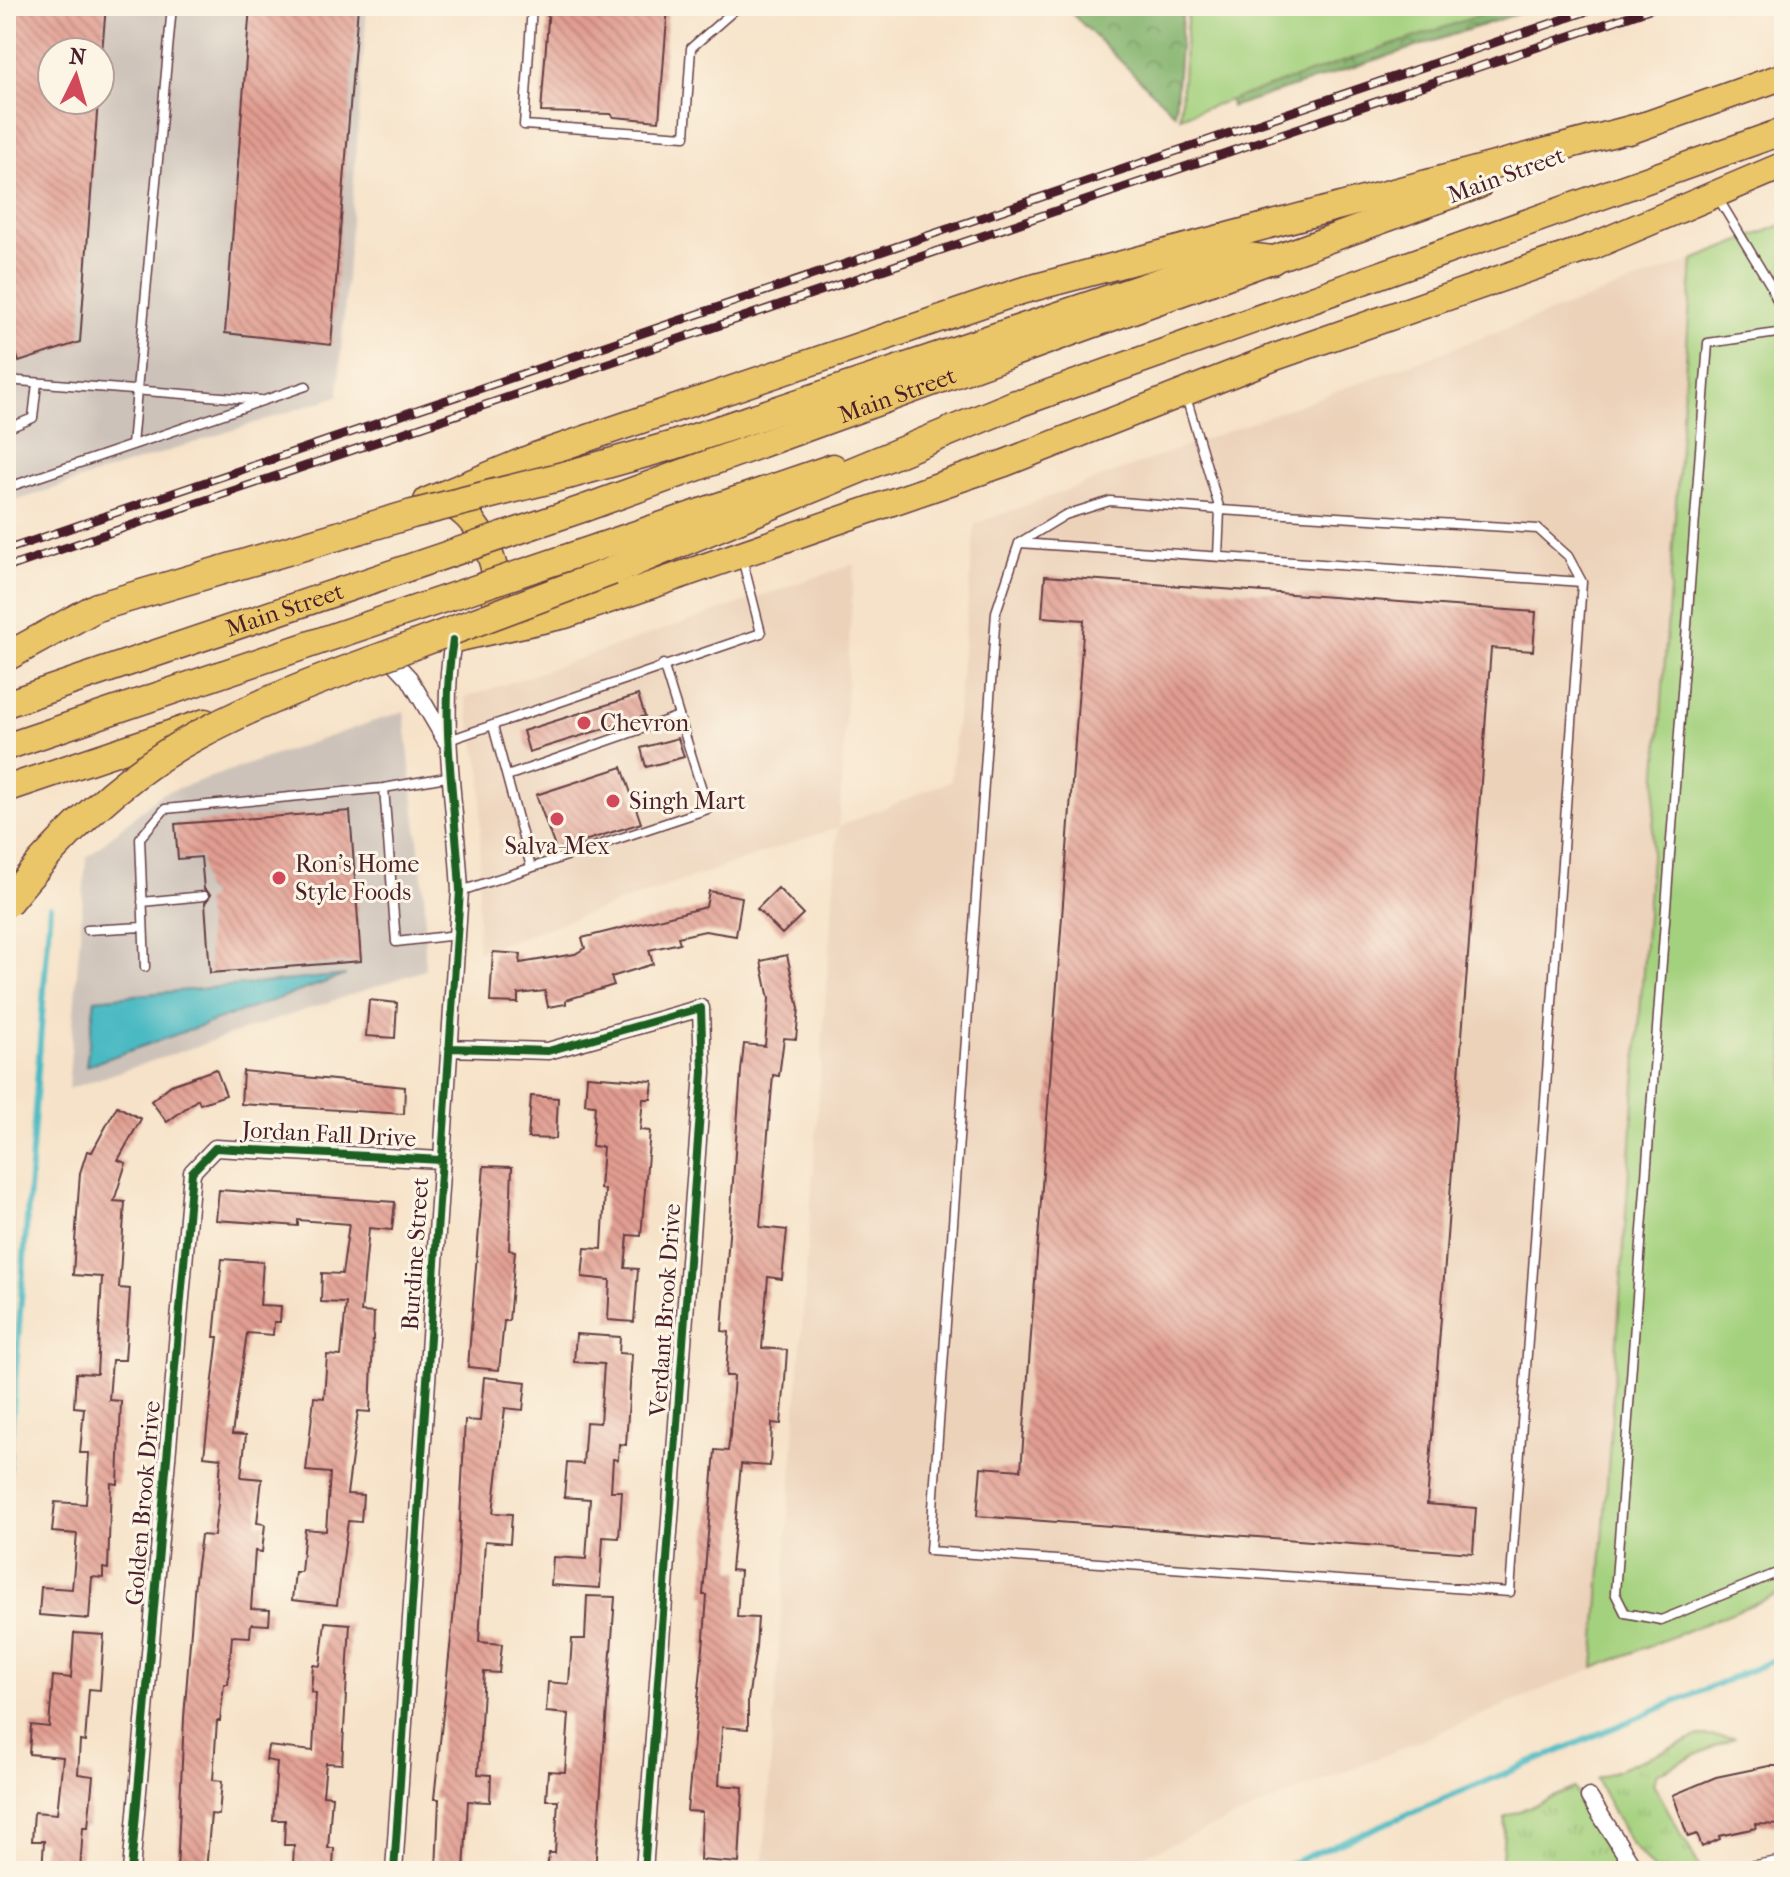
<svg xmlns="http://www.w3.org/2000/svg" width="1790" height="1877" font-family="'IM FELL French Canon',serif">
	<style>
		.built { fill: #ecd2b9 }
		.industrial { fill: #cdc2b9; fill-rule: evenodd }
		.grass { fill: url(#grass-tufts); stroke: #777854; stroke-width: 2 }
		.forest { fill: url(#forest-crowns); stroke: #66694c; stroke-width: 2 }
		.park { fill: #a4d17e; stroke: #777854; stroke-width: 2 }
		.water { fill: #4ab9c2; stroke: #4a6c76; stroke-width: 2 }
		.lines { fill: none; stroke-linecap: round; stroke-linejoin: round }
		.stream { stroke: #4ab9c2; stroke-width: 6 }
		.building { fill: url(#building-back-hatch) }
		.service-casing { stroke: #643c43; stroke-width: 11 }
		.minor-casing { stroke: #643c43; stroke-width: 19 }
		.trunk-casing { stroke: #643c43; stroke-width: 29 }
		.motorway-casing { stroke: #643c43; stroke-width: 31 }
		.service { stroke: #fff; stroke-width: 8 }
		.minor { stroke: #fff; stroke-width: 16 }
		.trunk { stroke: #eac669; stroke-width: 26 }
		.motorway { stroke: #eac669; stroke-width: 28 }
		.rail-casing { stroke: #4a1f2b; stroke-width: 9 }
		.rail { stroke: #fcf5e5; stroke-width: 6; stroke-dasharray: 18; stroke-linecap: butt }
		.trunk-bridge-casing { stroke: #643c43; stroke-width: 29; stroke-linecap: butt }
		.motorway-bridge-casing { stroke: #643c43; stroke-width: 31; stroke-linecap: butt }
		.trunk-bridge { stroke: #eac669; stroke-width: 26 }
		.motorway-bridge { stroke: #eac669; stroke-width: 28 }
		.cycleway-casing { stroke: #fcf5e5; stroke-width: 13 }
		.cycleway { stroke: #1b5e20; stroke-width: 8 }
		.poi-dot { fill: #d1495b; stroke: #fcf5e5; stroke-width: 3 }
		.labels { text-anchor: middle; stroke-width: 6; stroke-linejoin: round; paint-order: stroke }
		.street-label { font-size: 24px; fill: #4a1f2b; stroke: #fcf5e5 }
		.poi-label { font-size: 24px; fill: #4a1f2b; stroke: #fcf5e5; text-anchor: start }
	</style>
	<defs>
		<pattern id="grass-tufts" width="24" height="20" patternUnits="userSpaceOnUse" patternTransform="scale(2)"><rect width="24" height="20" fill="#a4d17e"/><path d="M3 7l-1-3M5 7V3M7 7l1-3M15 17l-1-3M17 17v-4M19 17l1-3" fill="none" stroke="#8fb36d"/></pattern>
		<pattern id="forest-crowns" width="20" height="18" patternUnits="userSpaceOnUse" patternTransform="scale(2)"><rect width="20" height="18" fill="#83b36d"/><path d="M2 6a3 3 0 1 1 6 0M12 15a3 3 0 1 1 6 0" fill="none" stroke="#6d915a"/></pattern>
		<pattern id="building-back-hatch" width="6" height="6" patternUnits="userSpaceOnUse" patternTransform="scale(2)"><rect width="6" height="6" fill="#e19c90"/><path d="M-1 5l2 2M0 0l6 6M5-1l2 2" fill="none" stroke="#b87f76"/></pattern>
	</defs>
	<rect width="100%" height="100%" fill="#fcf5e5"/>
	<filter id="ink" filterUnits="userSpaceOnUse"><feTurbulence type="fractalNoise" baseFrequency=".0125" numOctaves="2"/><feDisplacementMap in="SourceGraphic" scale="16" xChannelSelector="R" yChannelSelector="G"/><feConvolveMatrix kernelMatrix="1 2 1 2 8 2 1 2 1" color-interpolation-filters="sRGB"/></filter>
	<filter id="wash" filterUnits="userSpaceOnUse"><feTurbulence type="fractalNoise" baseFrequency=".006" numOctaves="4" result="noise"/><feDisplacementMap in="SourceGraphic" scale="32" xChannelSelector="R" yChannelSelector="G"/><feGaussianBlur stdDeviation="1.8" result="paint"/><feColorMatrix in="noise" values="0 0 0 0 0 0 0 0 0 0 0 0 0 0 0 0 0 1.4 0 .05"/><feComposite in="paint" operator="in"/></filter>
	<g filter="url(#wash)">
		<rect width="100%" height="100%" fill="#f6e2c8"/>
		<path class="built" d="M 1693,260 L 1594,1668 L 1106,1871 L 763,1871 L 838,827 L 477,952 L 482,775 L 465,698 L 854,564 L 839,826 L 951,781 L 975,524 Z"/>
		<path class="industrial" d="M 6,6 L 367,6 L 338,396 L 6,504 ZM 52,52 L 100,52 L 100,100 L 52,100 Z
			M 404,711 L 425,903 L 425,970 L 68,1089 L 86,858 L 161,794 Z"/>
		<path class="grass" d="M 1699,1736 L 1735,1737 L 1657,1773 L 1653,1783 L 1702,1871 L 1655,1871 L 1630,1842 L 1596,1779 Z
			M 1574,1788 L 1606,1851 L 1622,1871 L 1501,1871 L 1505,1817 Z"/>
		<path class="forest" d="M 1064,6 L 1183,6 L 1175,114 Z
			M 1369,6 L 1541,6 L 1231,107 L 1223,48 Z"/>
		<path class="park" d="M 1188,6 L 1507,6 L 1180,117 Z
			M 1784,224 L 1784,1592 L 1594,1668 L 1693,260 Z"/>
		<path class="water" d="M 346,975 L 86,1066 L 95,999 Z"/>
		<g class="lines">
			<path class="stream" d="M 6,1503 L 50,907
				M 1273,1871 L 1784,1656"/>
		</g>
		<g id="blocks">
			<path class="building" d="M 6,6 L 106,6 L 102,52 L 52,52 L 52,100 L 98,100 L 80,342 L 19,362 L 13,344 L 6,347 Z
				M 250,6 L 358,6 L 331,345 L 225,333 Z
				M 549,6 L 668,6 L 659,121 L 614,117 L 611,114 L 541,112 Z
				M 1045,576 L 1536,612 L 1533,651 L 1491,648 L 1427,1504 L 1476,1508 L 1473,1553 L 977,1516 L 981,1467 L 1021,1470 L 1084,620 L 1042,617 Z
				M 638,695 L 645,716 L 529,752 L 523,731 Z
				M 678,738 L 684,757 L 646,767 L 641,748 Z
				M 622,767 L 641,823 L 556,850 L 536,795 Z
				M 350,811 L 361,961 L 210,973 L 205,903 L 211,895 L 204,889 L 201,857 L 178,859 L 175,824 Z
				M 778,888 L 803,914 L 782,934 L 757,909 Z
				M 709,891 L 742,897 L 736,936 L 705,931 L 678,937 L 680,943 L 649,950 L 653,964 L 611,977 L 614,985 L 566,1000 L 566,1004 L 548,1007 L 545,991 L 518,994 L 518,1003 L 490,1002 L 493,952 L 521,954 L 520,963 L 575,954 L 585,948 L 582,938 L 706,907 Z
				M 787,955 L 799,1008 L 796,1039 L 784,1038 L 779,1076 L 773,1075 L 760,1227 L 787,1230 L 782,1279 L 768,1277 L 762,1348 L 787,1350 L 785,1380 L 781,1424 L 772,1423 L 770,1466 L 741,1464 L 731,1570 L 740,1571 L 737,1617 L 758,1618 L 756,1647 L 748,1700 L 748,1729 L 722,1727 L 719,1785 L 743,1787 L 739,1863 L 700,1860 L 702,1812 L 687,1811 L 704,1638 L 707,1595 L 703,1595 L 715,1450 L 728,1451 L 730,1435 L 734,1376 L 726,1376 L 729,1332 L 722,1331 L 741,1071 L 744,1044 L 765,1046 L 769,999 L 761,961 Z
				M 369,1000 L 397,1003 L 395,1038 L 366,1036 Z
				M 216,1069 L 226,1095 L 200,1104 L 198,1099 L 167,1122 L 151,1101 L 171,1085 Z
				M 243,1071 L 405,1087 L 404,1114 L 241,1104 Z
				M 587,1076 L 653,1081 L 651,1099 L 643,1099 L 640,1130 L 650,1131 L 641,1236 L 628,1235 L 625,1268 L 638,1269 L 634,1322 L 608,1320 L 610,1280 L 582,1277 L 585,1248 L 602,1249 L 605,1190 L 600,1189 L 603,1147 L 592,1146 L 595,1105 L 585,1104 Z
				M 531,1096 L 558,1098 L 556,1139 L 528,1138 Z
				M 117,1106 L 141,1119 L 118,1160 L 126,1163 L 114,1201 L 125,1202 L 119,1288 L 130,1289 L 125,1360 L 112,1360 L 109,1400 L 121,1401 L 118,1484 L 111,1483 L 108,1569 L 103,1568 L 103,1578 L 92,1577 L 89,1619 L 39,1615 L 41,1587 L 72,1589 L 77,1534 L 52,1532 L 55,1502 L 86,1504 L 89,1453 L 80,1453 L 84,1408 L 74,1407 L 76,1373 L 97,1374 L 102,1277 L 73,1275 L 75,1242 L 80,1173 L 87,1151 L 92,1152 Z
				M 484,1166 L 512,1167 L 509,1250 L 515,1251 L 509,1321 L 504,1321 L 499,1370 L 468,1367 Z
				M 219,1190 L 395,1202 L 392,1230 L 369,1228 L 361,1312 L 374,1313 L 370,1412 L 358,1411 L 347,1494 L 363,1495 L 361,1522 L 348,1521 L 337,1605 L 292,1600 L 295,1572 L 301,1572 L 305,1529 L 326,1531 L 330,1473 L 306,1471 L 314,1397 L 324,1398 L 327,1355 L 341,1356 L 346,1303 L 321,1302 L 322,1273 L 342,1274 L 349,1224 L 298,1220 L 298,1226 L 216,1220 Z
				M 222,1259 L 263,1262 L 260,1305 L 281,1306 L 280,1322 L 274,1322 L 273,1335 L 247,1333 L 232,1434 L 246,1435 L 241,1477 L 262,1479 L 257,1523 L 265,1524 L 262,1552 L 255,1551 L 251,1609 L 270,1610 L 269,1625 L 251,1624 L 250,1637 L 232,1636 L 228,1684 L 224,1684 L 220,1721 L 217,1721 L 213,1780 L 222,1781 L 219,1815 L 211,1814 L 206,1871 L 177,1871 L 184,1718 L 195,1580 L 201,1535 L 214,1536 L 218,1504 L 221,1458 L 204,1456 L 218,1337 L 214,1337 Z
				M 576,1334 L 620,1337 L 619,1353 L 632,1354 L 626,1445 L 619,1444 L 618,1460 L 613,1459 L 611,1491 L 622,1491 L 619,1538 L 603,1537 L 600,1588 L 551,1585 L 553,1557 L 586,1559 L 590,1499 L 564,1497 L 567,1463 L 583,1464 L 586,1422 L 600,1423 L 604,1364 L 574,1362 Z
				M 484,1377 L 526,1382 L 523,1410 L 505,1408 L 493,1513 L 512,1514 L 510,1543 L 485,1541 L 479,1642 L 502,1644 L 499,1673 L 484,1672 L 478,1774 L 491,1775 L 490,1802 L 468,1801 L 464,1871 L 436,1871 L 439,1799 L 434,1799 L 457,1581 L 465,1420 L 480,1421 Z
				M 587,1596 L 615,1597 L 595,1871 L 547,1871 L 549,1853 L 555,1853 L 558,1800 L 546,1800 L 548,1771 L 565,1772 L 569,1714 L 546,1712 L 548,1682 L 569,1684 L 572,1639 L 585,1639 Z
				M 325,1622 L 350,1624 L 342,1764 L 326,1763 L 323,1795 L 332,1796 L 328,1848 L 334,1848 L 333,1868 L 293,1866 L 294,1845 L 284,1845 L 285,1820 L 273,1820 L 277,1762 L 266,1760 L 268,1746 L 313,1751 L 316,1693 L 311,1692 L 313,1665 L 320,1666 Z
				M 74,1633 L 104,1635 L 100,1690 L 89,1689 L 85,1742 L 80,1741 L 78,1774 L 93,1776 L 88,1827 L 83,1827 L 80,1871 L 42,1871 L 44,1841 L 32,1841 L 34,1812 L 57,1814 L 63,1757 L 29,1754 L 31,1725 L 49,1727 L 53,1676 L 71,1678 Z
				M 1769,1766 L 1784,1766 L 1784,1825 L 1755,1824 L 1756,1828 L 1719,1836 L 1720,1839 L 1702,1847 L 1697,1834 L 1688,1837 L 1673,1795 L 1716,1777 Z"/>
		</g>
	</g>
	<g filter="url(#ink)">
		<use href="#blocks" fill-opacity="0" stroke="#643c43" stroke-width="2"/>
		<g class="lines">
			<g class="service-casing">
				<path id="service" d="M 532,6 L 524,125 L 685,136 L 691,48 L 739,6
					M 1718,198 L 1771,286 L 1784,290
					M 1771,286 L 1784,317
					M 1784,332 L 1708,343 L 1615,1593 L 1625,1613 L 1661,1620 L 1784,1570
					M 6,380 L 260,400
					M 1186,397 L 1220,510 L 1110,501 L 1065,515 L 1019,543 L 996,612 L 930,1551 L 1510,1592 L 1582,582 L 1568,556 L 1538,529 L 1220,510 L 1218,556
					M 6,429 L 33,418 L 37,383
					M 132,445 L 172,6
					M 6,488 L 306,386
					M 1020,543 L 1582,582
					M 493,726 L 531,867
					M 446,741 L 761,633 L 742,558
					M 507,776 L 679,716
					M 384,788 L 396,942 L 457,935
					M 461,891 L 708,809 L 663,664
					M 142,902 L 204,896
					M 87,930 L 143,927
					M 145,967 L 140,838 L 165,809 L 384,788 L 452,776"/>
			</g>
			<g class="minor-casing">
				<path id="minor" d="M 392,660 L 409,678 L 446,741
					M 449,1048 L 548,1051 L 701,1008 L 703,1072 L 644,1871
					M 1589,1797 L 1636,1871
					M 131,1871 L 192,1172 L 215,1148 L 441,1160
					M 394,1871 L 460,891 C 456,807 439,723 453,640
					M 1743,1871 L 1784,1864"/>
			</g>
			<g class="trunk-casing">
				<g id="trunk">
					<path d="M 1629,131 L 1784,76"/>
					<path d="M 998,411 L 1784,131"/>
					<path d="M 427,501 L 538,455 L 1021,291 L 1645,125"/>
					<path d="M 435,503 C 481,497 518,601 483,626"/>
					<path id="s1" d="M 585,508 L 1479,185"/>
					<path d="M 601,546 L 833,467"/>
					<path d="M 459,638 L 565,615 L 1005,463 L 1275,357 L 1591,247 L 1784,165"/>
					<path d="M 6,789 L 205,722"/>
				</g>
			</g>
			<g class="motorway-casing">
				<path id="motorway" d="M 571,474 L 674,445 L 1238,256 L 1272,260
					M 612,571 L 1016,404"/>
			</g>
			<use href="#service" class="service"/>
			<use href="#minor" class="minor"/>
			<use href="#trunk" class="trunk"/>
			<use href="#motorway" class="motorway"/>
			<g class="rail-casing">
				<path id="rail" d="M 6,550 L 1602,6
					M 6,568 L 1658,6"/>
			</g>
			<use href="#rail" class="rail"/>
			<g class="trunk-bridge-casing">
				<g id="trunk-bridge">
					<path id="s2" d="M 6,704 L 585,508"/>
					<path d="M 6,747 L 601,546"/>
				</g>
			</g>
			<g class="motorway-bridge-casing">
				<path id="motorway-bridge" d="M 6,657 L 97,607 L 412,514 L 571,474
					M 6,904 C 54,844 113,785 180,745 C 246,707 318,680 390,654 C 464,626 538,599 612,571"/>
			</g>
			<use href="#trunk-bridge" class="trunk-bridge"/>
			<use href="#motorway-bridge" class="motorway-bridge"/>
			<g class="cycleway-casing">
				<path id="cycleway" d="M 449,1048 L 548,1051 L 701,1008 L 703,1072 L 644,1871
					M 131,1871 L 192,1172 L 215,1148 L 441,1160
					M 394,1871 L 460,891 C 456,807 439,723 453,640"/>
			</g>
			<use href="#cycleway" class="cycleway"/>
		</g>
	</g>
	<g class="poi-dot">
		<circle cx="584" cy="723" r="8"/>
		<circle cx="613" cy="801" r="8"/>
		<circle cx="557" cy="819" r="8"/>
		<circle cx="279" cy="878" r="8"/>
	</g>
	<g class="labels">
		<g class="street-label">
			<text transform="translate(1506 175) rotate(-20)" y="8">Main Street</text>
			<text dy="8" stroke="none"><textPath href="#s1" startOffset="332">Main Street</textPath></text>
			<text dy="8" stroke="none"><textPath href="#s2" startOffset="294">Main Street</textPath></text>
			<text transform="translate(329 1134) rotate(3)" y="8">Jordan Fall Drive</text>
			<text transform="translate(415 1254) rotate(-86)" y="8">Burdine Street</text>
			<text transform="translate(665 1310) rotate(-86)" y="8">Verdant Brook Drive</text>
			<text transform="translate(143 1503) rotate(-85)" y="8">Golden Brook Drive</text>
		</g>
		<g class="poi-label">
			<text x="600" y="731">Chevron</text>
			<text x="629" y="809">Singh Mart</text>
			<text x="557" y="854" text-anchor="middle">Salva-Mex</text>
			<text x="295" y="872">Ron's Home<tspan x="295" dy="28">Style Foods</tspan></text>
		</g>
	</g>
	<rect width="1790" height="1877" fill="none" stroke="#fcf5e5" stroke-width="32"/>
	<g transform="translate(76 76) rotate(5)"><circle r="38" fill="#fcf5e5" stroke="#b59f9b" stroke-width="2"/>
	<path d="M0-6L14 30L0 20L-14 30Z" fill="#d1495b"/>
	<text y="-12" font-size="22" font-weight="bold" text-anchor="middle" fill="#4a1f2b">N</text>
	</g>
</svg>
